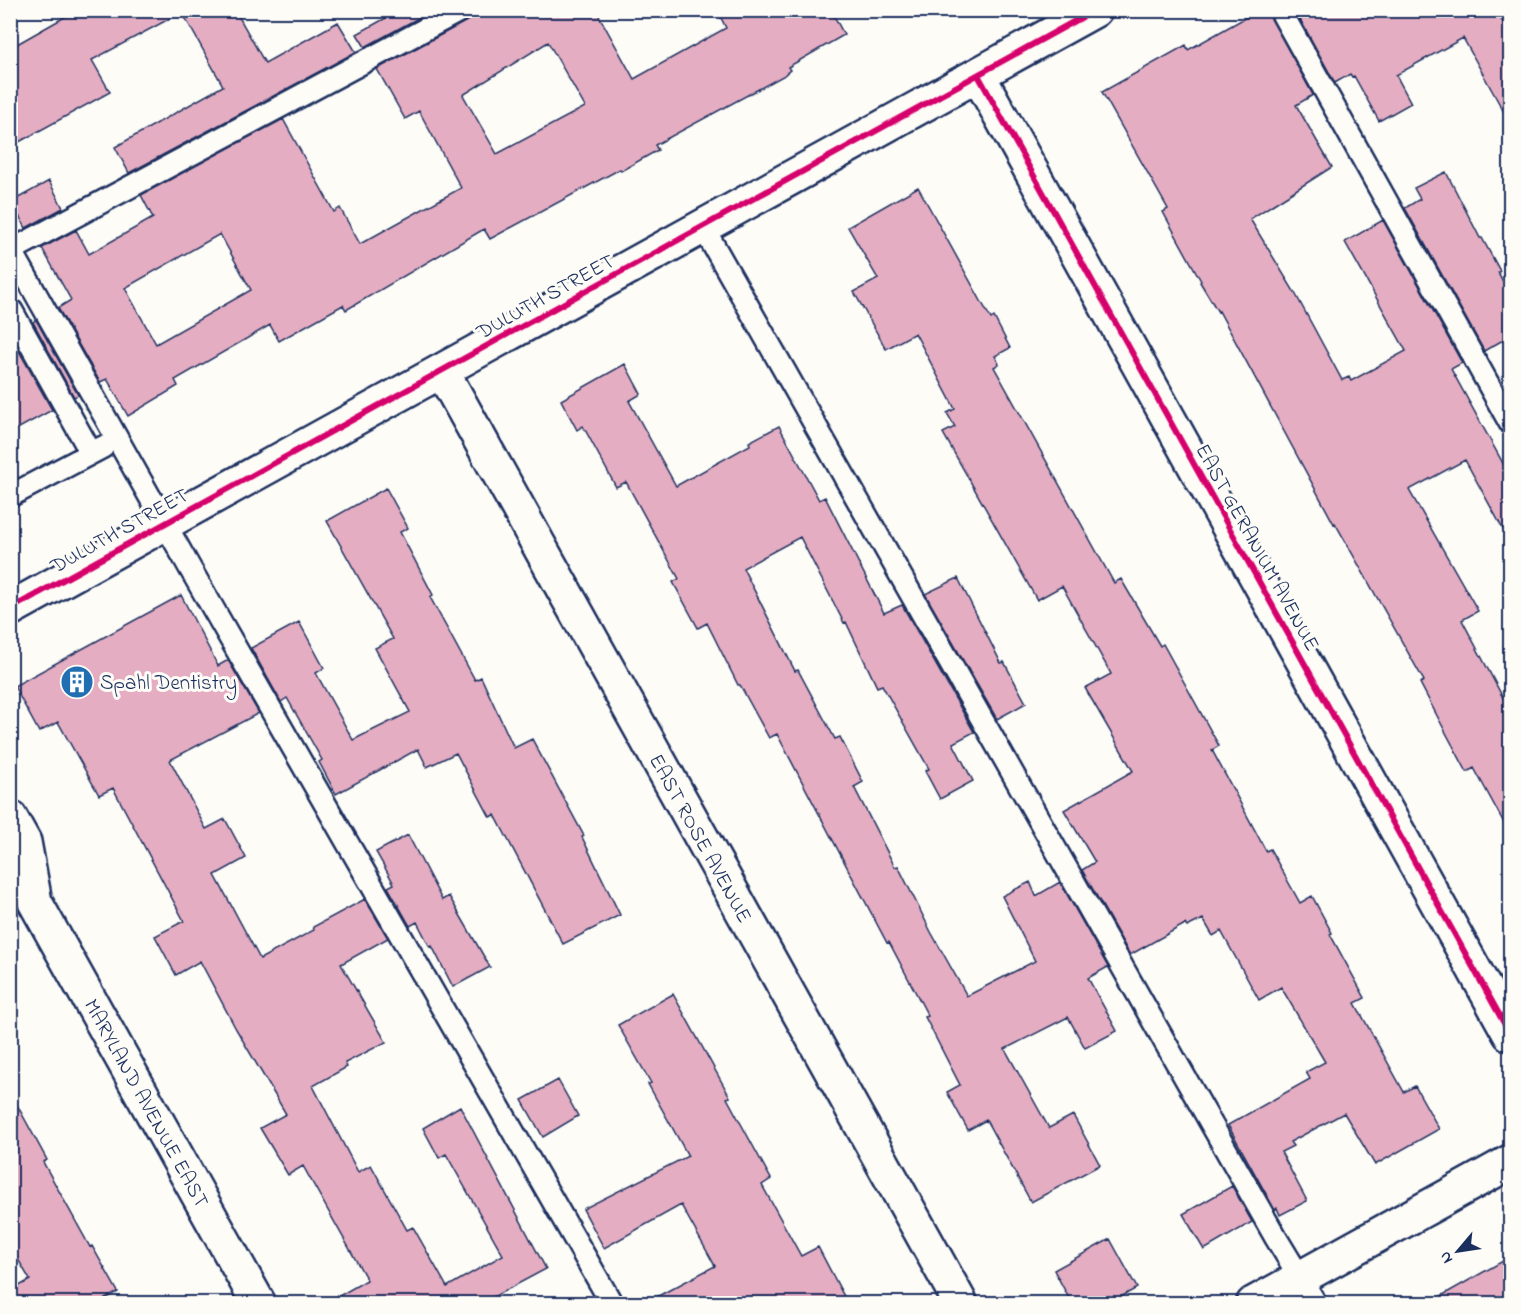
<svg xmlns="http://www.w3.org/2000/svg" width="1521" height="1314" font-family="'Indie Flower',sans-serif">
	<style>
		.building { fill: #e5adc2; stroke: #1b2f5e; stroke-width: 1.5; fill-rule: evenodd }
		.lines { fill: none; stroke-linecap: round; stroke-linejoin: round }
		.service-casing { stroke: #1b2f5e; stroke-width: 26 }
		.minor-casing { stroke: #1b2f5e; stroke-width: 38 }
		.secondary-casing { stroke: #1b2f5e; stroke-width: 38 }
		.service { stroke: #fdfcf7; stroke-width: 21 }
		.minor { stroke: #fdfcf7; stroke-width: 33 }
		.secondary { stroke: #fdfcf7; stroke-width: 33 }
		.cycleway-casing { stroke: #fdfcf7; stroke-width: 10 }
		.cycleway { stroke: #d6006c; stroke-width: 6 }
		.labels { text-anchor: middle; stroke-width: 6; stroke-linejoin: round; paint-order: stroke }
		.street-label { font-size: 21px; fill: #1b2f5e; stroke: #fdfcf7 }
		.poi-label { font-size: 21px; fill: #1b2f5e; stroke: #fdfcf7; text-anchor: start }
	</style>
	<rect width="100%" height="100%" fill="#fdfcf7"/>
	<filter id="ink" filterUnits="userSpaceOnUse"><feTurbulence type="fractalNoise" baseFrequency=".0167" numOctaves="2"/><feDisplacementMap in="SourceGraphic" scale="12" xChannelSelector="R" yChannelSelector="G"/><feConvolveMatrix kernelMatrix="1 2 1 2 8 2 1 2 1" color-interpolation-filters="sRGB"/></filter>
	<g filter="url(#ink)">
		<path class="building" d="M 77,10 L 235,10 L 265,63 L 338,22 L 356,52 L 129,173 L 115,147 L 223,86 L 182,12 L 92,60 L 110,92 L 10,147 L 10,48 Z
			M 400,10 L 433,10 L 365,47 L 357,34 Z
			M 474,10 L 600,10 L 597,12 L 634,79 L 726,28 L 717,10 L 831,10 L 844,35 L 788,67 L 790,70 L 783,76 L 655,145 L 658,150 L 621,171 L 620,169 L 490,239 L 484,229 L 346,310 L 343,305 L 279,341 L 270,325 L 175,380 L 178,386 L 128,416 L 107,379 L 100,382 L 58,308 L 71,300 L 42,248 L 76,230 L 89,254 L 153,218 L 141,195 L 283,119 L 334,212 L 340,208 L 360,244 L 461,188 L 419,111 L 405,119 L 377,69 L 467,21 L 472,16 ZM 548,42 L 585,107 L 497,154 L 463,95 ZM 220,234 L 251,290 L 156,344 L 125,288 Z
			M 1259,10 L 1267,10 L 1313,95 L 1296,105 L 1332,167 L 1250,219 L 1295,293 L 1342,380 L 1349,377 L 1351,381 L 1406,351 L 1345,242 L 1383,220 L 1462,363 L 1451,369 L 1510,476 L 1510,542 L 1465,460 L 1409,490 L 1478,611 L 1462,620 L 1510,711 L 1510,834 L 1474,768 L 1467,772 L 1445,731 L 1420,683 L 1424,681 L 1335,523 L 1334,524 L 1219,311 L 1218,312 L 1200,282 L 1201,281 L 1163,212 L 1168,209 L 1102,92 L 1186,45 L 1188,50 Z
			M 1295,10 L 1510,10 L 1500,17 L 1510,36 L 1510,123 L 1463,38 L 1396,75 L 1411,103 L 1379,121 L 1354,76 L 1352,77 L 1350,74 L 1335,83 Z
			M 1446,172 L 1480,238 L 1482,238 L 1500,271 L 1498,272 L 1510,295 L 1510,336 L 1484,351 L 1405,208 L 1420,199 L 1414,188 Z
			M 49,181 L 63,208 L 26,228 L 11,202 Z
			M 918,187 L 991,319 L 994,317 L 1010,348 L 995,356 L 999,364 L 994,367 L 1114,583 L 1121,579 L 1160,646 L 1163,644 L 1219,746 L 1212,750 L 1266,851 L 1270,849 L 1300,903 L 1312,896 L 1332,933 L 1330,934 L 1365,998 L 1355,1003 L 1404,1092 L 1415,1086 L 1439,1129 L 1375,1165 L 1344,1113 L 1290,1142 L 1293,1146 L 1281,1152 L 1307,1201 L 1280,1215 L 1277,1208 L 1275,1210 L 1228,1125 L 1310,1079 L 1306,1072 L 1325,1062 L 1281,987 L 1259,1000 L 1221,931 L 1213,936 L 1203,919 L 1187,927 L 1185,924 L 1130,955 L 1082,870 L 1095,862 L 1064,810 L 1133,771 L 1085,688 L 1111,674 L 1062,586 L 1037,600 L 943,433 L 955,427 L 947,413 L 955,409 L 915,333 L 886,349 L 854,292 L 878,279 L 848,227 Z
			M 36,320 L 78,395 L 74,397 L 33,322 Z
			M 10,335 L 52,410 L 10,433 Z
			M 625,364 L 641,394 L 629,401 L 676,486 L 750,445 L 749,442 L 779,426 L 819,500 L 825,497 L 884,613 L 902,605 L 974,732 L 953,743 L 973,781 L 940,799 L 925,771 L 929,769 L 882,685 L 877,687 L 846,622 L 844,623 L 800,537 L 743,568 L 795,671 L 798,670 L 835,739 L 840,737 L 863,782 L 854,787 L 895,867 L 898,866 L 931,932 L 967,996 L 1035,961 L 1002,896 L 1030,882 L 1036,896 L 1060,882 L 1108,967 L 1088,978 L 1117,1031 L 1085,1048 L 1068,1017 L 1005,1049 L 1049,1128 L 1073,1115 L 1100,1165 L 1031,1202 L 986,1120 L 968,1130 L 947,1092 L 960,1085 L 925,1017 L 928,1016 L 889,942 L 887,943 L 777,734 L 769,738 L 740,685 L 738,685 L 707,623 L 698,628 L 673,582 L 679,579 L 626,482 L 616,487 L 583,426 L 577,430 L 561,400 Z
			M 386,488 L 408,528 L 400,532 L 433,595 L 430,597 L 475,680 L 481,677 L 514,748 L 532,739 L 584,836 L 582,837 L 620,915 L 563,944 L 495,815 L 490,817 L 456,753 L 427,767 L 418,749 L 336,794 L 319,762 L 322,760 L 287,698 L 281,702 L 251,648 L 299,622 L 324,668 L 316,673 L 353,740 L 410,712 L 375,648 L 393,639 L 327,521 Z
			M 958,578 L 1001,663 L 1004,662 L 1026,703 L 997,719 L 925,594 Z
			M 181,595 L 218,666 L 228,660 L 259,713 L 170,760 L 206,829 L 225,819 L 246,858 L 215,875 L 260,959 L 314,930 L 313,927 L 365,899 L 388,938 L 341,964 L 386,1042 L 345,1063 L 347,1067 L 313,1086 L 358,1172 L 371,1165 L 407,1230 L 413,1227 L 447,1287 L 503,1255 L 446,1154 L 439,1158 L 423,1128 L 460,1106 L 546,1269 L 480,1304 L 325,1304 L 367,1280 L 303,1166 L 288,1175 L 260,1128 L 286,1114 L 236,1029 L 200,961 L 176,975 L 155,936 L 184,921 L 113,788 L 99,795 L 58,722 L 39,732 L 14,686 Z
			M 408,835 L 442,900 L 449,896 L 490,967 L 453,987 L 432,946 L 430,947 L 417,922 L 410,926 L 388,887 L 394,884 L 376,852 Z
			M 673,994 L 730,1097 L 727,1098 L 771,1179 L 762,1185 L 801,1256 L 818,1247 L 848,1304 L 643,1304 L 715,1266 L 681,1205 L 604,1248 L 583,1209 L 688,1156 L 648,1084 L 651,1083 L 618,1025 Z
			M 558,1080 L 578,1116 L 543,1137 L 522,1100 Z
			M 10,1092 L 47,1160 L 43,1162 L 90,1247 L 92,1246 L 118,1292 L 96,1304 L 10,1304 L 10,1291 L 30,1280 L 10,1245 Z
			M 1232,1186 L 1252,1222 L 1204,1250 L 1183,1214 Z
			M 1110,1239 L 1137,1288 L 1108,1304 L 1072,1304 L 1054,1270 Z
			M 1510,1257 L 1510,1304 L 1427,1304 Z"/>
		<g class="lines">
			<g class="service-casing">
				<path id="service" d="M 1280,10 L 1510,423
					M 703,227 L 1276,1238 L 1316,1304
					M 10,248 L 191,570 L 612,1304
					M 12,250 L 461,10
					M 10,312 L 12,311 L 91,453
					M 10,496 L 103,447"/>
			</g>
			<g class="minor-casing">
				<path id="minor" d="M 978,75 L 1510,1034
					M 442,371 L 961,1304
					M 10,609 L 1095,10
					M 1253,1304 L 1510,1162"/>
			</g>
			<g class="secondary-casing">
				<path id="secondary" d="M 10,817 L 24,842 L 35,902 L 259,1304"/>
			</g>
			<use href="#service" class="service"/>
			<use href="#minor" class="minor"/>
			<use href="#secondary" class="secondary"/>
			<g class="cycleway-casing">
				<path id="cycleway" d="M 978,75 L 1510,1034
					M 10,609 L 1095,10"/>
			</g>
			<use href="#cycleway" class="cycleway"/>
		</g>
	</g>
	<defs>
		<g id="building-disc" transform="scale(1.725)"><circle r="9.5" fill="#1f6fb2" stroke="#fdfcf7"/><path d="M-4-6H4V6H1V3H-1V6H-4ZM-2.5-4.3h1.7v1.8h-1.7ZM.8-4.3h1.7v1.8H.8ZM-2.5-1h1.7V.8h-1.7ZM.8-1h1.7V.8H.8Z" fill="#fff"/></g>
	</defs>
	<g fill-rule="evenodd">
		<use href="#building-disc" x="77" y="682"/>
	</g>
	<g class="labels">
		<g class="street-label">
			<text transform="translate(545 296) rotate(-29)" y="7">DULUTH STREET</text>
			<text transform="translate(119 530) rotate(-29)" y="7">DULUTH STREET</text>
			<text transform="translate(1258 547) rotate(61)" y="7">EAST GERANIUM AVENUE</text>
			<text transform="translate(701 838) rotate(61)" y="7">EAST ROSE AVENUE</text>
			<text transform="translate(147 1103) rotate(61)" y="7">MARYLAND AVENUE EAST</text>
		</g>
		<g class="poi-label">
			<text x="100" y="689">Spahl Dentistry</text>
		</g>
	</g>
	<rect width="1521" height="1314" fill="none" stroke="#fdfcf7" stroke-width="36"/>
	<rect x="18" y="18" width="1485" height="1278" fill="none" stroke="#1b2f5e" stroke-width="2" filter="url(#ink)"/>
	<g transform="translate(1458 1251) rotate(241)" stroke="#fdfcf7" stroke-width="4.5" paint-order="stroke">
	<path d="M0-4.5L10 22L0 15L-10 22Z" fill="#1b2f5e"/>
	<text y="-9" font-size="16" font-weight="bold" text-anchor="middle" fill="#1b2f5e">N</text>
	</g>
</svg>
